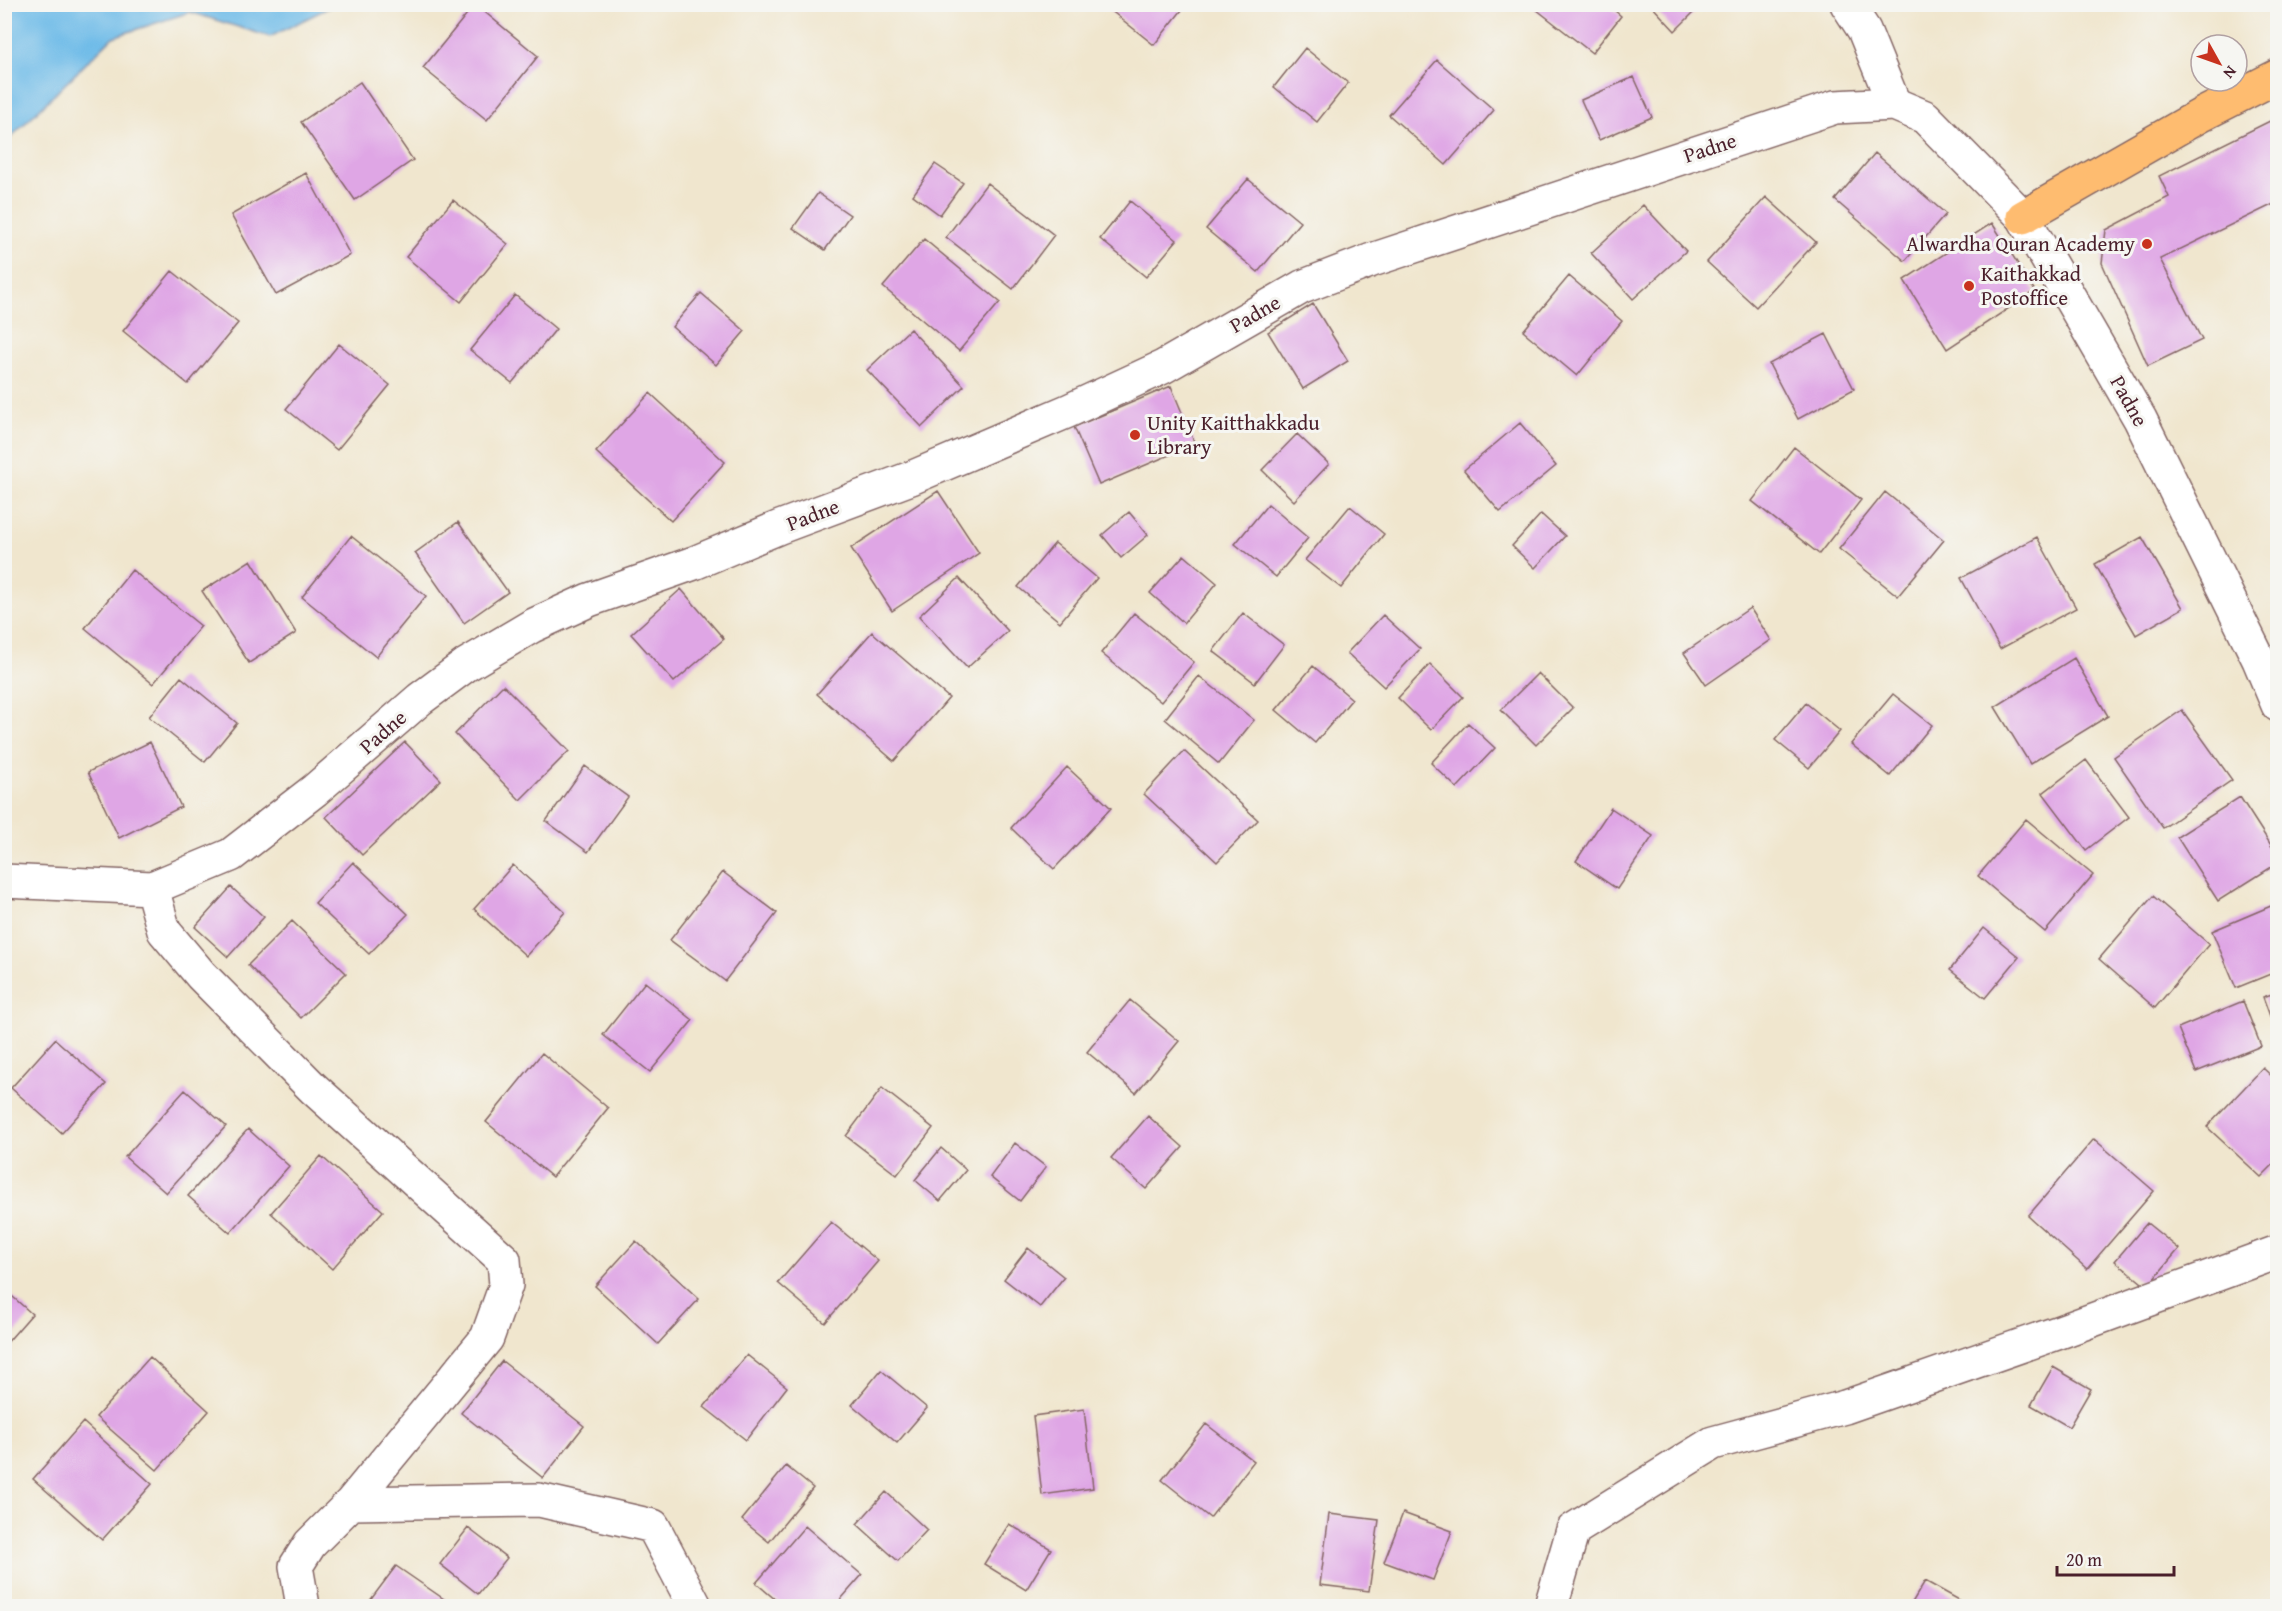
<svg xmlns="http://www.w3.org/2000/svg" width="2282" height="1611" font-family="'Gentium Book Plus',serif">
	<style>
		.water { fill: #6ebbe8; stroke: #5c6d8a; stroke-width: 1.5 }
		.building { fill: #dfa6e5 }
		.lines { fill: none; stroke-linecap: round; stroke-linejoin: round }
		.minor-casing { stroke: #846564; stroke-width: 36 }
		.major-casing { stroke: #846564; stroke-width: 36 }
		.minor { stroke: #fff; stroke-width: 33 }
		.major { stroke: #febc70; stroke-width: 33 }
		.poi-dot { fill: #c8321e; stroke: #f6f6f2; stroke-width: 2 }
		.labels { text-anchor: middle; stroke-width: 6; stroke-linejoin: round; paint-order: stroke }
		.street-label { font-size: 21px; fill: #4a1f2b; stroke: #f6f6f2 }
		.poi-label { font-size: 21px; fill: #4a1f2b; stroke: #f6f6f2; text-anchor: start }
	</style>
	<rect width="100%" height="100%" fill="#f6f6f2"/>
	<filter id="ink" filterUnits="userSpaceOnUse"><feTurbulence type="fractalNoise" baseFrequency=".0167" numOctaves="2"/><feDisplacementMap in="SourceGraphic" scale="12" xChannelSelector="R" yChannelSelector="G"/><feConvolveMatrix kernelMatrix="1 2 1 2 8 2 1 2 1" color-interpolation-filters="sRGB"/></filter>
	<filter id="wash" filterUnits="userSpaceOnUse"><feTurbulence type="fractalNoise" baseFrequency=".008" numOctaves="4" result="noise"/><feDisplacementMap in="SourceGraphic" scale="24" xChannelSelector="R" yChannelSelector="G"/><feGaussianBlur stdDeviation="1.35" result="paint"/><feColorMatrix in="noise" values="0 0 0 0 0 0 0 0 0 0 0 0 0 0 0 0 0 1.4 0 .05"/><feComposite in="paint" operator="in"/></filter>
	<g filter="url(#wash)">
		<rect width="100%" height="100%" fill="#f0e6ce"/>
		<path class="water" d="M 5,4 L 334,4 L 334,5 L 270,37 L 190,12 L 113,37 L 5,143 Z"/>
		<g id="blocks">
			<path class="building" d="M 475,4 L 538,56 L 487,120 L 423,68 Z
				M 1534,4 L 1607,4 L 1621,16 L 1592,53 L 1532,6 Z
				M 1650,4 L 1702,4 L 1675,31 Z
				M 1104,5 L 1186,5 L 1154,45 Z
				M 1305,48 L 1348,83 L 1317,122 L 1274,87 Z
				M 1437,60 L 1494,110 L 1446,165 L 1389,115 Z
				M 1634,77 L 1652,117 L 1599,140 L 1581,100 Z
				M 360,82 L 413,160 L 355,200 L 301,122 Z
				M 2278,117 L 2278,202 L 2160,259 L 2202,340 L 2148,366 L 2102,263 L 2106,230 L 2169,197 L 2159,176 Z
				M 1875,153 L 1946,214 L 1905,261 L 1835,200 Z
				M 935,164 L 963,183 L 940,215 L 913,195 Z
				M 306,173 L 350,255 L 276,295 L 231,215 Z
				M 1248,179 L 1300,222 L 1258,272 L 1206,229 Z
				M 987,183 L 1054,235 L 1013,289 L 946,237 Z
				M 818,193 L 850,215 L 825,250 L 793,228 Z
				M 1766,197 L 1816,242 L 1756,307 L 1707,262 Z
				M 453,200 L 508,244 L 461,302 L 406,257 Z
				M 1130,201 L 1177,240 L 1146,277 L 1100,239 Z
				M 1643,205 L 1686,251 L 1633,299 L 1591,253 Z
				M 1992,223 L 2035,291 L 1947,349 L 1904,280 Z
				M 924,239 L 1000,302 L 959,351 L 883,287 Z
				M 172,271 L 238,323 L 188,384 L 123,331 Z
				M 1569,276 L 1622,321 L 1577,376 L 1523,331 Z
				M 701,293 L 745,331 L 716,365 L 672,327 Z
				M 515,295 L 556,329 L 512,383 L 470,350 Z
				M 1313,304 L 1348,361 L 1303,389 L 1268,332 Z
				M 910,329 L 964,386 L 922,427 L 867,370 Z
				M 1826,334 L 1854,389 L 1798,419 L 1769,364 Z
				M 339,344 L 390,385 L 337,450 L 286,409 Z
				M 1171,386 L 1195,444 L 1099,485 L 1074,427 Z
				M 650,393 L 725,462 L 671,521 L 596,452 Z
				M 1520,423 L 1556,466 L 1500,512 L 1464,470 Z
				M 1297,434 L 1329,464 L 1294,501 L 1262,470 Z
				M 1794,447 L 1861,500 L 1819,554 L 1752,501 Z
				M 938,491 L 979,553 L 892,611 L 851,548 Z
				M 1885,492 L 1944,540 L 1898,596 L 1839,549 Z
				M 1268,504 L 1308,538 L 1276,577 L 1235,544 Z
				M 1350,506 L 1384,534 L 1341,588 L 1305,560 Z
				M 1129,512 L 1148,535 L 1121,558 L 1102,535 Z
				M 1541,514 L 1565,536 L 1535,568 L 1512,546 Z
				M 458,522 L 508,592 L 464,623 L 415,553 Z
				M 351,536 L 426,596 L 376,657 L 302,597 Z
				M 2037,537 L 2076,608 L 2000,649 L 1961,578 Z
				M 2142,537 L 2183,608 L 2136,635 L 2095,564 Z
				M 1055,543 L 1097,578 L 1060,622 L 1018,587 Z
				M 1184,555 L 1217,583 L 1184,623 L 1150,593 Z
				M 251,560 L 296,633 L 249,663 L 202,591 Z
				M 132,570 L 201,626 L 153,684 L 85,628 Z
				M 959,578 L 1008,631 L 967,668 L 919,616 Z
				M 681,589 L 724,639 L 674,682 L 631,634 Z
				M 1750,608 L 1771,640 L 1706,685 L 1684,653 Z
				M 1134,613 L 1194,662 L 1161,702 L 1101,653 Z
				M 1243,613 L 1284,645 L 1255,683 L 1213,651 Z
				M 1383,615 L 1420,649 L 1384,687 L 1347,653 Z
				M 872,632 L 949,698 L 894,761 L 817,694 Z
				M 2074,658 L 2108,716 L 2030,764 L 1995,707 Z
				M 1430,664 L 1463,697 L 1431,730 L 1398,698 Z
				M 1313,666 L 1352,699 L 1315,743 L 1276,710 Z
				M 1538,673 L 1573,708 L 1536,745 L 1501,710 Z
				M 1199,676 L 1254,720 L 1219,764 L 1165,719 Z
				M 181,677 L 237,723 L 205,762 L 149,717 Z
				M 503,685 L 569,751 L 520,800 L 455,734 Z
				M 1893,694 L 1932,725 L 1890,776 L 1851,744 Z
				M 1806,703 L 1840,731 L 1809,768 L 1775,740 Z
				M 2182,710 L 2232,780 L 2163,828 L 2114,757 Z
				M 1468,723 L 1495,748 L 1457,788 L 1431,763 Z
				M 150,742 L 181,807 L 119,838 L 88,772 Z
				M 405,742 L 441,780 L 362,855 L 326,817 Z
				M 1184,751 L 1258,820 L 1217,862 L 1144,794 Z
				M 2086,760 L 2129,817 L 2086,850 L 2043,793 Z
				M 585,766 L 628,797 L 588,852 L 546,821 Z
				M 1067,767 L 1111,808 L 1054,869 L 1011,828 Z
				M 2240,797 L 2278,856 L 2278,863 L 2218,901 L 2177,837 Z
				M 1611,808 L 1653,836 L 1617,889 L 1576,861 Z
				M 2026,819 L 2093,875 L 2045,932 L 1978,876 Z
				M 353,862 L 408,914 L 369,954 L 315,903 Z
				M 513,865 L 565,912 L 526,956 L 474,909 Z
				M 723,872 L 777,913 L 725,981 L 670,940 Z
				M 231,887 L 264,917 L 228,957 L 195,927 Z
				M 2153,896 L 2209,944 L 2155,1008 L 2099,959 Z
				M 2278,903 L 2278,971 L 2236,988 L 2212,931 Z
				M 292,921 L 346,973 L 301,1018 L 248,965 Z
				M 1984,928 L 2019,957 L 1985,998 L 1950,970 Z
				M 645,982 L 693,1020 L 650,1072 L 603,1035 Z
				M 2278,992 L 2278,1026 L 2274,1027 L 2263,997 Z
				M 1130,1000 L 1179,1041 L 1136,1093 L 1087,1052 Z
				M 2243,1001 L 2261,1046 L 2196,1072 L 2178,1028 Z
				M 55,1039 L 106,1084 L 62,1133 L 11,1088 Z
				M 542,1053 L 608,1108 L 552,1177 L 486,1122 Z
				M 2263,1068 L 2278,1082 L 2278,1160 L 2261,1177 L 2207,1127 Z
				M 882,1088 L 933,1128 L 897,1175 L 846,1136 Z
				M 185,1090 L 226,1126 L 166,1193 L 125,1157 Z
				M 1148,1116 L 1183,1147 L 1146,1189 L 1111,1158 Z
				M 248,1129 L 289,1166 L 230,1233 L 188,1196 Z
				M 2094,1139 L 2154,1191 L 2087,1269 L 2028,1216 Z
				M 1015,1143 L 1046,1167 L 1020,1201 L 990,1177 Z
				M 941,1148 L 966,1170 L 940,1201 L 915,1180 Z
				M 321,1156 L 383,1211 L 332,1269 L 271,1213 Z
				M 831,1222 L 878,1261 L 825,1323 L 778,1283 Z
				M 2147,1223 L 2179,1249 L 2147,1287 L 2115,1261 Z
				M 636,1241 L 699,1299 L 658,1344 L 595,1286 Z
				M 1028,1248 L 1064,1277 L 1040,1307 L 1004,1279 Z
				M 4,1289 L 32,1314 L 4,1346 Z
				M 747,1355 L 787,1387 L 746,1440 L 704,1407 Z
				M 150,1357 L 209,1411 L 157,1470 L 96,1417 Z
				M 502,1361 L 584,1426 L 543,1478 L 461,1413 Z
				M 2053,1367 L 2091,1389 L 2069,1427 L 2031,1405 Z
				M 881,1370 L 927,1408 L 897,1443 L 852,1405 Z
				M 1084,1409 L 1093,1488 L 1042,1495 L 1033,1416 Z
				M 83,1422 L 152,1484 L 102,1540 L 33,1479 Z
				M 1206,1424 L 1254,1461 L 1210,1518 L 1162,1480 Z
				M 786,1466 L 813,1488 L 769,1542 L 742,1520 Z
				M 886,1492 L 927,1530 L 898,1561 L 857,1524 Z
				M 1403,1513 L 1452,1531 L 1433,1580 L 1384,1562 Z
				M 1329,1514 L 1379,1520 L 1369,1591 L 1320,1585 Z
				M 1009,1524 L 1051,1549 L 1026,1590 L 984,1564 Z
				M 805,1526 L 862,1575 L 835,1606 L 783,1606 L 756,1583 Z
				M 468,1528 L 507,1558 L 478,1594 L 440,1564 Z
				M 396,1566 L 454,1606 L 366,1606 Z
				M 1925,1581 L 1970,1606 L 1910,1606 Z"/>
		</g>
	</g>
	<g filter="url(#ink)">
		<use href="#blocks" fill-opacity="0" stroke="#846564" stroke-width="1.5"/>
		<g class="lines">
			<g class="minor-casing">
				<path id="minor" d="M 1847,4 L 1864,30 L 1894,104
					M 4,881 L 152,888 L 231,855 L 315,790 L 420,699 L 466,665 L 532,626 L 589,600 L 694,563 L 780,527 L 911,478 L 1068,411 L 1163,367 L 1302,287 L 1372,260 L 1835,107 L 1894,104 L 1925,117 L 2023,217 L 2140,419 L 2259,660 L 2278,705
					M 152,888 L 164,931 L 201,975 L 313,1088 L 504,1260 L 506,1285 L 487,1338 L 351,1503 L 310,1544 L 296,1566 L 303,1606
					M 351,1503 L 539,1500 L 653,1526 L 695,1606
					M 1551,1606 L 1573,1530 L 1713,1443 L 1845,1407 L 2057,1333 L 2278,1252"/>
			</g>
			<g class="major-casing">
				<path id="major" d="M 2023,217 L 2201,115 L 2278,76"/>
			</g>
			<use href="#minor" class="minor"/>
			<use href="#major" class="major"/>
		</g>
	</g>
	<g class="poi-dot">
		<circle cx="2147" cy="244" r="6"/>
		<circle cx="1969" cy="286" r="6"/>
		<circle cx="1135" cy="435" r="6"/>
	</g>
	<g class="labels">
		<g class="street-label">
			<text transform="translate(1710 148) rotate(-18)" y="7">Padne</text>
			<text transform="translate(1255 314) rotate(-30)" y="7">Padne</text>
			<text transform="translate(2129 401) rotate(61)" y="7">Padne</text>
			<text transform="translate(813 515) rotate(-21)" y="7">Padne</text>
			<text transform="translate(383 732) rotate(-41)" y="7">Padne</text>
		</g>
		<g class="poi-label">
			<text x="2135" y="251" text-anchor="end">Alwardha Quran Academy</text>
			<text x="1981" y="281">Kaithakkad<tspan x="1981" dy="24">Postoffice</tspan></text>
			<text x="1147" y="430">Unity Kaitthakkadu<tspan x="1147" dy="24">Library</tspan></text>
		</g>
	</g>
	<rect width="2282" height="1611" fill="none" stroke="#f6f6f2" stroke-width="24"/>
	<g transform="translate(2219 63) rotate(130)"><circle r="28" fill="#f6f6f2" stroke="#b1a0a2" stroke-width="1.5"/>
	<path d="M0-4.5L10 22L0 15L-10 22Z" fill="#c8321e"/>
	<text y="-9" font-size="16" font-weight="bold" text-anchor="middle" fill="#4a1f2b">N</text>
	</g>
	<path d="M2057 1566v9h117v-9" fill="none" stroke="#4a1f2b" stroke-width="3"/>
	<text x="2066" y="1566" font-size="18" fill="#4a1f2b" stroke="#f6f6f2" stroke-width="4.5" paint-order="stroke">20 m</text>
</svg>
